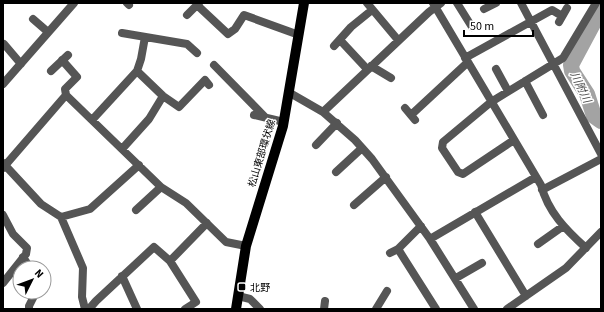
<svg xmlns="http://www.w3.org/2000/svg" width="604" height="312" font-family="'Source Sans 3','Noto Sans JP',sans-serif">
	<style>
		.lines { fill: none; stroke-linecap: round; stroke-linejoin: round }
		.river { stroke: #a3a3a3; stroke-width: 16 }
		.minor { stroke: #555; stroke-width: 8 }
		.primary { stroke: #000; stroke-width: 10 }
		.poi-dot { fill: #000; stroke: #fff; stroke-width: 1.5 }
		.labels { text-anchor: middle; stroke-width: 3; stroke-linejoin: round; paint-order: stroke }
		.street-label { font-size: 10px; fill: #000; stroke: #fff }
		.poi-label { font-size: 10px; fill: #000; stroke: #fff; text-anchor: start }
		.water-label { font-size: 11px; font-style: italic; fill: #444; stroke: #fff }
	</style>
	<rect width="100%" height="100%" fill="#fff"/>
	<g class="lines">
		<path class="river" d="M 601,9 L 571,65 L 572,71 L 587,94 L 594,116 L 601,121"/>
		<path class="minor" d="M 127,3 L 129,5
			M 367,3 L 398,40
			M 433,3 L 541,185 C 548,212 566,230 586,248
			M 457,3 L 472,27
			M 521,3 L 601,154
			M 197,5 L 228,34 L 235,29 L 244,15 L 299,35
			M 484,9 L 496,3
			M 187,15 L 199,3
			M 33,19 L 48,32
			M 559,22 L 567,8
			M 122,33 L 187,44 L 197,53
			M 340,40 L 367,69
			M 4,44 L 21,64
			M 334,46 L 351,27 L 372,10
			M 465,58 L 552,10 L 562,16
			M 62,60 L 77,77 L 65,89 L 66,95
			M 214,65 L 265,117
			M 371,66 L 391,78
			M 496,69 L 508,91
			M 51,71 L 68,55
			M 137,71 L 163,96 L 179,107 L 205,80 L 209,85
			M 525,81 L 543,115
			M 3,84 L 74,3
			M 290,93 L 323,112 L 355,140 L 372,159 L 430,239 L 474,309
			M 405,108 L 415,120
			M 323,112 L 429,12 L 441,3
			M 254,115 L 284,122
			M 411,115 L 467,63
			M 92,120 L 137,71 L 141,59 L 145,37
			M 514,140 L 463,174 L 458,172 L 442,148 L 443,142 L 491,102 L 563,58 L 596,3
			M 316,145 L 337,123
			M 122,149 L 149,119 L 163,96
			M 3,163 L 41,204 L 61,217 L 90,209 L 139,165
			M 3,168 L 66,95 L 161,187 L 186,203 L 226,242 L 246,246
			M 336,172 L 362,148
			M 542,190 L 601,159
			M 354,205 L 386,177
			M 136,210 L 161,187
			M 475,212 L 526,296
			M 3,215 L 13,234 L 27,248 L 26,254 L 3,283
			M 61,217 L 83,268 L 82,297 L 85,309
			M 430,239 L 536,177
			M 538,244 L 562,227
			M 398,249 L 436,309
			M 390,253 L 398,249 L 421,226
			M 23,257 L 30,268
			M 170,261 L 207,223
			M 122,276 L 137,309
			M 456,278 L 482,263
			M 238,296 L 250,299 L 260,309
			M 29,309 L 29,306 L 36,292
			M 89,309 L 96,301 L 154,247 L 170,261 L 196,302 L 185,309
			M 324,309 L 325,301
			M 376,309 L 387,291
			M 507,309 L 566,268 L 601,232"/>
		<path class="primary" d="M 236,309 L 246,246 L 283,126 L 304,3"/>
	</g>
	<rect class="poi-dot" x="238" y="283" width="8" height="8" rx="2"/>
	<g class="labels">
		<g class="street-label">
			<text transform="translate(261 153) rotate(-73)" y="4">松山東部環状線</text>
		</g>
		<g class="poi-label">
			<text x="250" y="291">北野</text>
		</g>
		<g class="water-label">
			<text transform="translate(581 87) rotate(64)" y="4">川附川</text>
		</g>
	</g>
	<rect width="604" height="312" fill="none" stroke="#000000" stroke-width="8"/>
	<g transform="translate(32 280) rotate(48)"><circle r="19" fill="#ffffff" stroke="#999999"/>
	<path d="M0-3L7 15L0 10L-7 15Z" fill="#000000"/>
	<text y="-6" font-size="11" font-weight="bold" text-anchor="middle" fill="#000000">N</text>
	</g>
	<path d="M464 30v6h69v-6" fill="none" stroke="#000000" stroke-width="2"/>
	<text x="470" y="30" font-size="12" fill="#000000" stroke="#ffffff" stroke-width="3" paint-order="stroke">50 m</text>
</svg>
